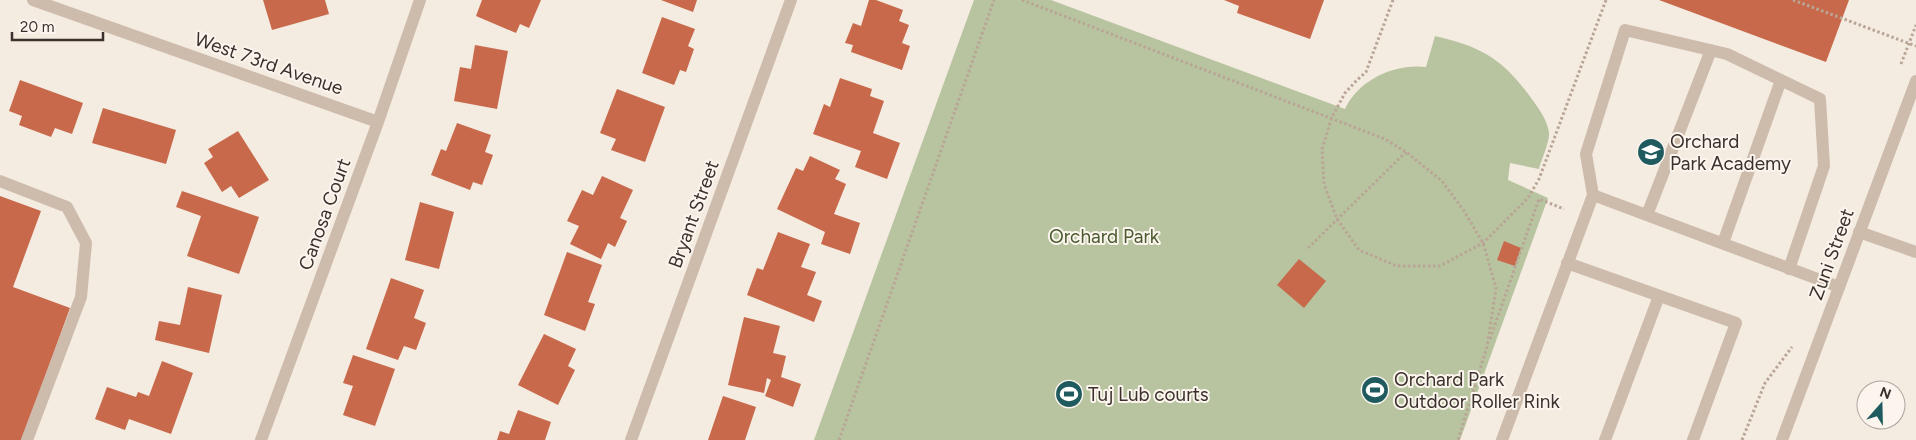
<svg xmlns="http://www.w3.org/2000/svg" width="1916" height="440" font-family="Figtree,sans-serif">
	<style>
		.green { fill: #b8c4a0 }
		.building { fill: #c8694b }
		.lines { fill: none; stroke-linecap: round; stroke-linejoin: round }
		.path { stroke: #b9a596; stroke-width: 3; stroke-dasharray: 2.5 2.5; stroke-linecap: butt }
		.lane { stroke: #cdbbac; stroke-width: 12 }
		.street { stroke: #cdbbac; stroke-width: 12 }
		.labels { text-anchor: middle; stroke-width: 4; stroke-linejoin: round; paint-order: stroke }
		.street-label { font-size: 19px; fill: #3b302b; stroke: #fbf5ee }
		.poi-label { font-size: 19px; fill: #3b302b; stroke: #fbf5ee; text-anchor: start }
		.park-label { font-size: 19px; fill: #4a5a2e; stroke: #fbf5ee }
	</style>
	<rect width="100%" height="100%" fill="#f4ebe1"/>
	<path class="green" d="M 974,0 L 1051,0 L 1345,109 C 1358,80 1395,63 1426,67 L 1435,36 C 1484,47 1505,61 1534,102 C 1540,110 1548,122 1549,133 C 1550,141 1541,161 1539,169 L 1510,163 L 1508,180 L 1548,198 L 1460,440 L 814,440 Z"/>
	<path class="building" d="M 263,0 L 325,0 L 329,14 L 272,30 Z
		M 482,0 L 541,0 L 529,28 L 520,24 L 516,33 L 476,16 Z
		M 661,0 L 697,0 L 693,12 Z
		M 869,0 L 876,0 L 903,10 L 899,21 L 909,25 L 902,43 L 910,46 L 902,70 L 851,52 L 853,45 L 845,43 L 853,23 L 861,26 Z
		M 1224,0 L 1324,0 L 1310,39 L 1237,13 L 1239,6 Z
		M 1659,0 L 1849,0 L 1826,62 Z
		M 662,17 L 695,29 L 688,46 L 694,49 L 686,72 L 680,70 L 674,85 L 642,73 Z
		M 475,45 L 508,51 L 497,109 L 454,101 L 460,67 L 471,69 Z
		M 840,78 L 872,89 L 870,96 L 884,101 L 873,133 L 900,143 L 887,179 L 855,167 L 861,151 L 813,134 L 824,104 L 830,107 Z
		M 20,80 L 83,103 L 72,134 L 55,128 L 51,137 L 19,125 L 22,116 L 9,111 Z
		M 617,89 L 665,107 L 645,162 L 611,150 L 616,139 L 600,133 Z
		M 103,108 L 176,130 L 166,164 L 92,143 Z
		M 457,123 L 491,135 L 485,152 L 493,155 L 482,185 L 473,182 L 470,190 L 431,175 L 441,149 L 446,151 Z
		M 238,131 L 269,180 L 239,198 L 231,186 L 222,192 L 204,163 L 213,157 L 208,149 Z
		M 810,156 L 840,170 L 835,179 L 846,184 L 834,214 L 860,223 L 850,254 L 821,244 L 825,232 L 777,209 L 796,168 L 803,171 Z
		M 602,176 L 633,190 L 620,218 L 627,221 L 615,247 L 608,243 L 601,259 L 570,244 L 579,226 L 567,221 L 582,190 L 593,195 Z
		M 182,191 L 259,217 L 239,274 L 187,256 L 201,216 L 176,207 Z
		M 0,196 L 41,211 L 13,287 L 70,308 L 22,440 L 0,440 Z
		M 420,202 L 454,212 L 439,269 L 405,260 Z
		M 778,232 L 810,244 L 801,267 L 816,272 L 807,295 L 822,301 L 814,322 L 747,295 L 757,268 L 763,270 Z
		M 1504,241 L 1521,248 L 1515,266 L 1497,260 Z
		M 567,252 L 602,265 L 588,302 L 595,304 L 585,331 L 544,315 Z
		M 1299,259 L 1326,281 L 1304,308 L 1277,285 Z
		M 391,278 L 424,290 L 414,318 L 426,323 L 416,350 L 404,346 L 398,360 L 366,349 Z
		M 188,287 L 222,295 L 209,353 L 155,340 L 159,321 L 180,325 Z
		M 744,317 L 780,326 L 773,353 L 786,356 L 781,377 L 801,384 L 793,407 L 765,396 L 771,380 L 767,378 L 764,393 L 728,385 Z
		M 544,334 L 576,349 L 568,366 L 575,370 L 558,405 L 518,385 Z
		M 353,355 L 395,369 L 375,426 L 343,415 L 353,386 L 343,383 Z
		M 162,361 L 193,373 L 171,434 L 129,419 L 125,430 L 95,419 L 107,387 L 136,397 L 138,392 L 149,396 Z
		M 723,396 L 756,407 L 745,440 L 708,440 Z
		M 518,410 L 551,422 L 545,440 L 497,440 L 500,431 L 509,434 Z"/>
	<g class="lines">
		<path class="path" d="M 1022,0 L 1385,139 L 1406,152 L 1442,181 L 1464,211 L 1483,243 L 1496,288 L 1487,347 L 1458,440
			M 1393,0 L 1366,72 L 1357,80 L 1345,93 L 1332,117 L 1322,149 L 1324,184 L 1337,219 L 1359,250 L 1397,266 L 1440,266 L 1483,243 L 1528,198 L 1539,179 L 1606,0
			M 1793,0 L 1916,46
			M 1901,64 L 1916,25
			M 1308,248 L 1406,152
			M 1490,339 L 1539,199 L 1564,209
			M 839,440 L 994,0
			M 1742,440 L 1765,383 L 1792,347"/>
		<path class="lane" d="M 0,181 L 67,207 L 86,243 L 81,297 L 27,440
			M 1593,195 L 1586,154 L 1625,30 L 1727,54 L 1820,99 L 1824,166 L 1789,269
			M 1647,215 L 1711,50
			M 1859,232 L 1916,252
			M 1723,243 L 1781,80
			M 1567,263 L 1736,323 L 1693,440
			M 1502,440 L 1593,195 L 1839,287
			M 1605,440 L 1659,296"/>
		<path class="street" d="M 33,0 L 378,122
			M 261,440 L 378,122 L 420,0
			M 631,440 L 791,0
			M 1782,440 L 1916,81"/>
	</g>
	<defs>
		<g id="school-disc" transform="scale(1.4375)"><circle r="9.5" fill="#1f5a5e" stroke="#fbf5ee"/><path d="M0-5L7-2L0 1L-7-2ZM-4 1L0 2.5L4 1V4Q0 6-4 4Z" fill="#fff"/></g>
		<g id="stadium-disc" transform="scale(1.4375)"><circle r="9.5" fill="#1f5a5e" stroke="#fbf5ee"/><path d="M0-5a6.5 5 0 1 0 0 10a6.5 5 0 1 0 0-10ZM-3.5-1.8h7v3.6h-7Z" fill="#fff"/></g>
	</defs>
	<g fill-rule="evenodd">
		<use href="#school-disc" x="1651" y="152"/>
		<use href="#stadium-disc" x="1375" y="390"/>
		<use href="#stadium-disc" x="1069" y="394"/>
	</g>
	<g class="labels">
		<g class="street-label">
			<text transform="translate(269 63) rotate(19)" y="7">West 73rd Avenue</text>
			<text transform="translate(324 214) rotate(-70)" y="7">Canosa Court</text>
			<text transform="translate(693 214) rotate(-70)" y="7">Bryant Street</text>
			<text transform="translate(1831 254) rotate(-70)" y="7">Zuni Street</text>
		</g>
		<g class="poi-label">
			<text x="1670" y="148">Orchard<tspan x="1670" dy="22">Park Academy</tspan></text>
			<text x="1394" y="386">Orchard Park<tspan x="1394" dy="22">Outdoor Roller Rink</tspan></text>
			<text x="1088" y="401">Tuj Lub courts</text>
		</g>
		<g class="park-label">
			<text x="1104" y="243">Orchard Park</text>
		</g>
	</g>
	<g transform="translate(1881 405) rotate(20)"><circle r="24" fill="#fbf5ee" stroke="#aea6a0"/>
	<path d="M0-4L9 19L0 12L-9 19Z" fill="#1f5a5e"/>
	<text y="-8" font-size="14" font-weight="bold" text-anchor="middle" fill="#3b302b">N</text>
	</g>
	<path d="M12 32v8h91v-8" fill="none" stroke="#3b302b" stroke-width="2.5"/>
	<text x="20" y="32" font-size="15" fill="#3b302b" stroke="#fbf5ee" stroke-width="4" paint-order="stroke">20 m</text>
</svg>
